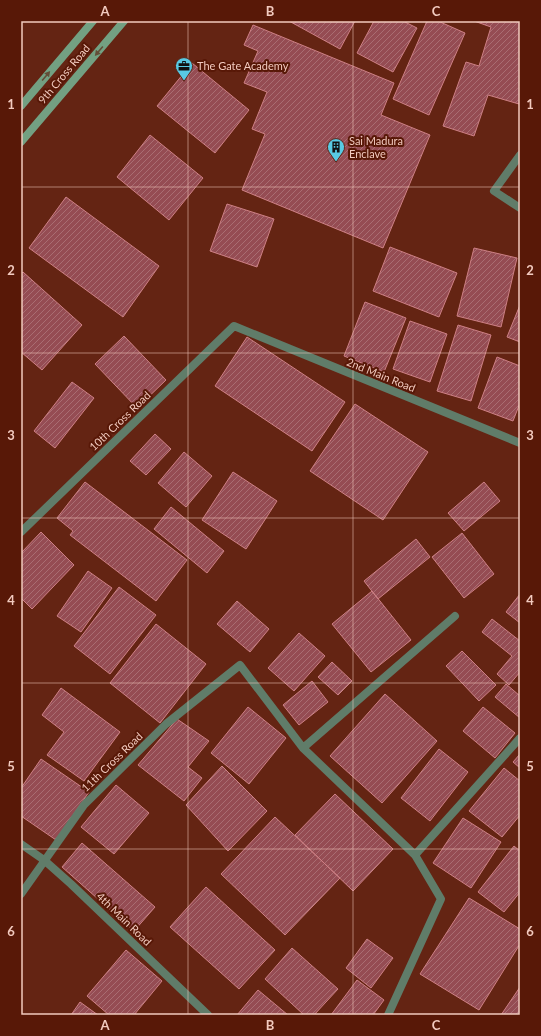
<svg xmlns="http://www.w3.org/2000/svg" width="541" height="1036" font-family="Lato,sans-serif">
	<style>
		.building { fill: url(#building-hatch); stroke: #ce8085 }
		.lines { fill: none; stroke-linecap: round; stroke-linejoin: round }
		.street { stroke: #607c69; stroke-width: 8 }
		.secondary { stroke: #73a082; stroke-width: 8 }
		.oneway { fill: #634e38 }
		.grid { fill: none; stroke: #f2cabf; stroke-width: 1; stroke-opacity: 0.55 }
		.labels { text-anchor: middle; stroke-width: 4; stroke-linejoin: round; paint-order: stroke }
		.poi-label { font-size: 11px; fill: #f2cabf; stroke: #581807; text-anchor: start }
		.street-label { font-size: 11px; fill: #f2cabf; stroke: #581807 }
		.neatline { fill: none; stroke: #f2cabf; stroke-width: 1.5 }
		.grid-label { font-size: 13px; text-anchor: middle; font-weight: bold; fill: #f2cabf }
	</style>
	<defs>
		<pattern id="building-hatch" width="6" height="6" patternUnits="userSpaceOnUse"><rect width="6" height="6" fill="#954c53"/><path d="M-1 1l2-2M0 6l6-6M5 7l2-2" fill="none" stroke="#a96d72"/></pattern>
	</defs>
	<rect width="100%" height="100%" fill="#642413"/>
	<path class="building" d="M 289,21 L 355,21 L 340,49 Z
		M 374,21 L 403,21 L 417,28 L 393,72 L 357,53 Z
		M 427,21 L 438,21 L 465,33 L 429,115 L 393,99 Z
		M 474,21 L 520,21 L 520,101 L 519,104 L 488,95 L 474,136 L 443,126 L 466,62 L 479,66 L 491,27 Z
		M 253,25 L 394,83 L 381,115 L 430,135 L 383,248 L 242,190 L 265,134 L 252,129 L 267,92 L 244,83 L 258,51 L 244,45 Z
		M 192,63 L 249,110 L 215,153 L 157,106 Z
		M 150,135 L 203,178 L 169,220 L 117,177 Z
		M 66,197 L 159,266 L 123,317 L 29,248 Z
		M 227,204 L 274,219 L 257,267 L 210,251 Z
		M 390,247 L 457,273 L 439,317 L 373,291 Z
		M 474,248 L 517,258 L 501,327 L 457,316 Z
		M 23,272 L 82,325 L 42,370 L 21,352 L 21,274 Z
		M 365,302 L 406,318 L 384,372 L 344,356 Z
		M 520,305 L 520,342 L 507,337 Z
		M 410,321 L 447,334 L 430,382 L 393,369 Z
		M 458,325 L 491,335 L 471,401 L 437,391 Z
		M 124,336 L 166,380 L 137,408 L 95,364 Z
		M 247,337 L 345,402 L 312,451 L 215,386 Z
		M 497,357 L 520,366 L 520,403 L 513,421 L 478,408 Z
		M 72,382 L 94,398 L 55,448 L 34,431 Z
		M 355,404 L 428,452 L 383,520 L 310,471 Z
		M 155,434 L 171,449 L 146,475 L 130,461 Z
		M 184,452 L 212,476 L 186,507 L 158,483 Z
		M 233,472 L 277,501 L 246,549 L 202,520 Z
		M 85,482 L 187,560 L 156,601 L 70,535 L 73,531 L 57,518 Z
		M 484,482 L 500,501 L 464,531 L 448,513 Z
		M 171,507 L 224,551 L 207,573 L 154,529 Z
		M 41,532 L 74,565 L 32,609 L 21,598 L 21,553 Z
		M 462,533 L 494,574 L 464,598 L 432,557 Z
		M 416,539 L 430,557 L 378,599 L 364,581 Z
		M 88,571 L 112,588 L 81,632 L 57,616 Z
		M 119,587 L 156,615 L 110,674 L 74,646 Z
		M 372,591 L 411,640 L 371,672 L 332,624 Z
		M 520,594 L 520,623 L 506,612 Z
		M 237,601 L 269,629 L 250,652 L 217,624 Z
		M 492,619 L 520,641 L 520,672 L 509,685 L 497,674 L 512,656 L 482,632 Z
		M 156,624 L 206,664 L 160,723 L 110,683 Z
		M 299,633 L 325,656 L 294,691 L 268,668 Z
		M 462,651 L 496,685 L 479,701 L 446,666 Z
		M 332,662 L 352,681 L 338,695 L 318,677 Z
		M 312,681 L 328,702 L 299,725 L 283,705 Z
		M 506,684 L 520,696 L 520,718 L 495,697 Z
		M 61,688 L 120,732 L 84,781 L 47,755 L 64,732 L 42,715 Z
		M 385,694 L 437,741 L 382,803 L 330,756 Z
		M 248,707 L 286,738 L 249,784 L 211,753 Z
		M 483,707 L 515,733 L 495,758 L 463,731 Z
		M 177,719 L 209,741 L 188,767 L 202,778 L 184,801 L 138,765 Z
		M 439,749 L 468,772 L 430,821 L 401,798 Z
		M 520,754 L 520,768 L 513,762 Z
		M 41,759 L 89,792 L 56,840 L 21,816 L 21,788 Z
		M 222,766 L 267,811 L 228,851 L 186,805 Z
		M 504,768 L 520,781 L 520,815 L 502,837 L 469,811 Z
		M 116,785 L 149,813 L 114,854 L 81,827 Z
		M 335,794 L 393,849 L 353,891 L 295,835 Z
		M 275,817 L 340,878 L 285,935 L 221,874 Z
		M 463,818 L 501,842 L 471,888 L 433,863 Z
		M 82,843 L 155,907 L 134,931 L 62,867 Z
		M 514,846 L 520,851 L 520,892 L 504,912 L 478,892 Z
		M 206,887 L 275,950 L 239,989 L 170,927 Z
		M 469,898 L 520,929 L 520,944 L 479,1010 L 420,974 Z
		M 367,939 L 393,958 L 371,988 L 346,968 Z
		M 292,948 L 338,989 L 314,1015 L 304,1015 L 265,979 Z
		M 126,950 L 162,981 L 134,1015 L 109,1015 L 87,996 Z
		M 357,980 L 384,1000 L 373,1015 L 331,1015 Z
		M 520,987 L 520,1015 L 501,1015 Z
		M 258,990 L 288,1015 L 237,1015 Z
		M 80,1002 L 98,1015 L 71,1015 Z"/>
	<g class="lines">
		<path class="street" d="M 520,155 L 494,191 L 520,208
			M 21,532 L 234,326 L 520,443
			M 303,748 L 455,616
			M 21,844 L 44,860 L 71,884 L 208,1015
			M 415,855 L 520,738
			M 21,894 L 84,805 L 166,724 L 240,665 L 303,748 L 415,855 L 441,899 L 388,1015"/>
		<path class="secondary" d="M 21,106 L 93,21
			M 21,142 L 124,21"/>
	</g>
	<defs><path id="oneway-solid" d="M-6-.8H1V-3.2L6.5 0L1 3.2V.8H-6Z"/></defs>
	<g class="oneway">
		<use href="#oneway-solid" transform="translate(99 51) rotate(130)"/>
		<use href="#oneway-solid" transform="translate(46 76) rotate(-50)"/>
	</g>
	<path class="grid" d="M 188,21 L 188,1015M 353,21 L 353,1015M 21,187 L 520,187M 21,353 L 520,353M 21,518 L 520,518M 21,683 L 520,683M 21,849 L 520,849"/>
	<defs>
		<g id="office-pin" transform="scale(0.9)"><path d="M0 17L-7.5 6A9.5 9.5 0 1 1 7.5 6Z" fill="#58c9e3" stroke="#581807"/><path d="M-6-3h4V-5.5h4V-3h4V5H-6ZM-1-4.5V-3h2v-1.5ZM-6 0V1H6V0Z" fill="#111"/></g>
		<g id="building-pin" transform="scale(0.9)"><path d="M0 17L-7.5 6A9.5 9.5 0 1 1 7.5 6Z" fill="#58c9e3" stroke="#581807"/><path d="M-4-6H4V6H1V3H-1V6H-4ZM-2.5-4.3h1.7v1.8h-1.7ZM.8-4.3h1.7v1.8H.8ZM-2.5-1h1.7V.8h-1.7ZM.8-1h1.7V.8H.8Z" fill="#111"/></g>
	</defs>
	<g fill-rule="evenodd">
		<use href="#office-pin" x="184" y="66"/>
		<use href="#building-pin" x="336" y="147"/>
	</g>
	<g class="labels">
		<g class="poi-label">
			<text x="197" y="70">The Gate Academy</text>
			<text x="349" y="145">Sai Madura<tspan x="349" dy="13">Enclave</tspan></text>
		</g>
		<g class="street-label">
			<text transform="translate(64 74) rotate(-50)" y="4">9th Cross Road</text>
			<text transform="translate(381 375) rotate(22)" y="4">2nd Main Road</text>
			<text transform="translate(120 421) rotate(-44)" y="4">10th Cross Road</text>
			<text transform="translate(112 762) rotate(-44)" y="4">11th Cross Road</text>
			<text transform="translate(124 919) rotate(44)" y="4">4th Main Road</text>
		</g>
	</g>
	<rect width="541" height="1036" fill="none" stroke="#581807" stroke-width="44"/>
	<rect x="22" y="22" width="497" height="992" class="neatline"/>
	<g class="grid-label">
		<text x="105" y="16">A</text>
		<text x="270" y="16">B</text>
		<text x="436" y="16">C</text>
		<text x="11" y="109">1</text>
		<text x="530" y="109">1</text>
		<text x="11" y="275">2</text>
		<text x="530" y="275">2</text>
		<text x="11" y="440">3</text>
		<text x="530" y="440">3</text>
		<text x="11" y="605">4</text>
		<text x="530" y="605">4</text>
		<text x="11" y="771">5</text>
		<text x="530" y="771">5</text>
		<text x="11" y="936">6</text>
		<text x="530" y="936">6</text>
		<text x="105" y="1030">A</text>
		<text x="270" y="1030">B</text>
		<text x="436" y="1030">C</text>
	</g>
</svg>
